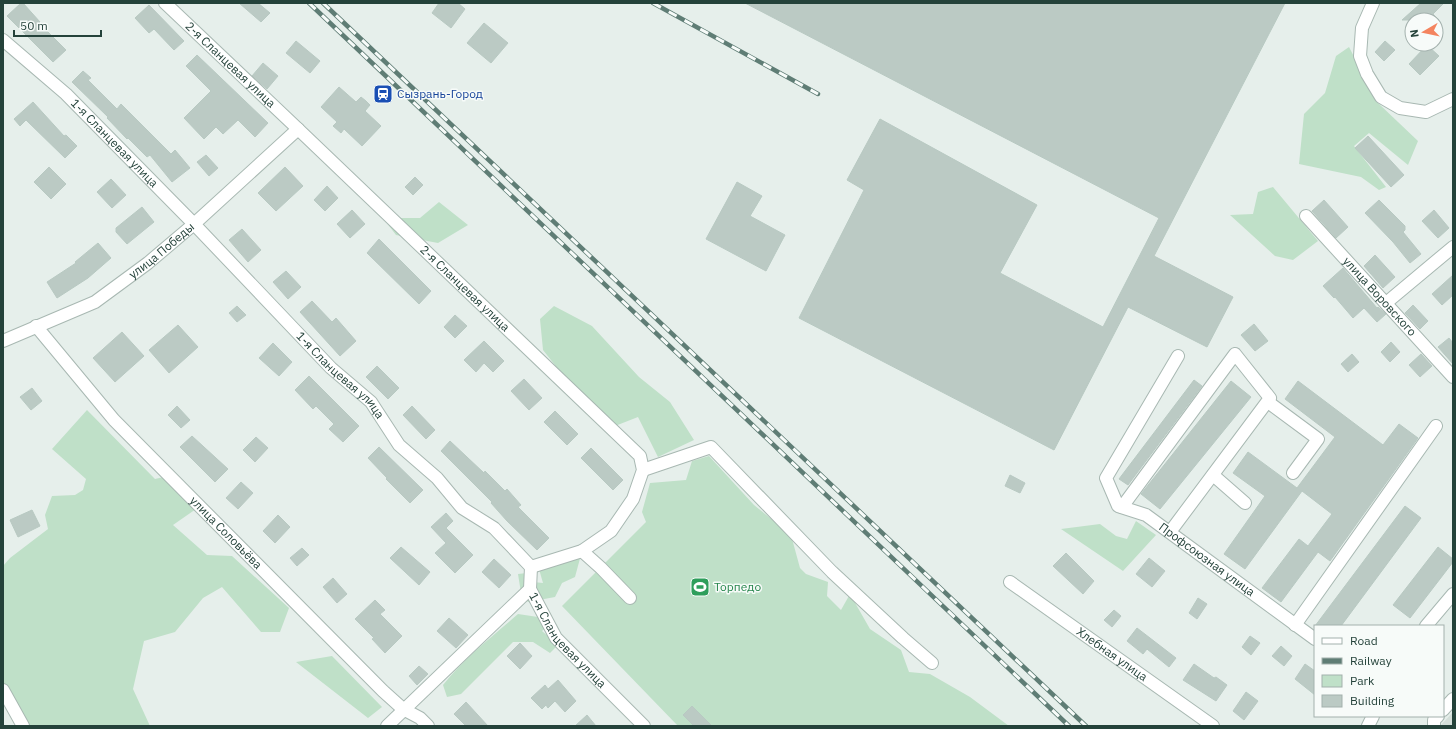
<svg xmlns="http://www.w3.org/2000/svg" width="1456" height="729" font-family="'IBM Plex Sans',sans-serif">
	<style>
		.built { fill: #d4dfda }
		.green { fill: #bfe0c8 }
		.building { fill: #bbcac4; stroke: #b8c9c2 }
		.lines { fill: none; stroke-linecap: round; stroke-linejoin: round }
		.minor-casing { stroke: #a8b8b2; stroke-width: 14 }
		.minor { stroke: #fff; stroke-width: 12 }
		.rail-casing { stroke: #5f7d75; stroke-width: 4.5 }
		.rail { stroke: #f7fbf9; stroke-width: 3; stroke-dasharray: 9; stroke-linecap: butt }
		.labels { text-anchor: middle; stroke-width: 3; stroke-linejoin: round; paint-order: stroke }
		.street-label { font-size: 12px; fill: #24423a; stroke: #f7fbf9 }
		.transit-label { font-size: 12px; fill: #164399; stroke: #f7fbf9; text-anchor: start }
		.leisure-label { font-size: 12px; fill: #27864d; stroke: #f7fbf9; text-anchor: start }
	</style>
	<rect width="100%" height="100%" fill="#e6efeb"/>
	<path class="built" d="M 1453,712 L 1453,726 L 1440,726 Z"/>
	<path class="green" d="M 1349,47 L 1378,103 L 1418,141 L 1408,165 L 1369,133 L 1354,146 L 1386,187 L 1379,190 L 1361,177 L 1299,164 L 1304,114 L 1325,93 L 1336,56 Z
		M 1273,187 L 1318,241 L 1293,260 L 1275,256 L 1230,215 L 1253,214 L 1258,192 Z
		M 439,202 L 468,225 L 438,243 L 396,235 L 383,218 L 420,218 Z
		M 554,306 L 592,326 L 639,377 L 670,402 L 694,440 L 658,457 L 638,417 L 615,426 L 574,389 L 543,350 L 540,319 Z
		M 87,410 L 155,479 L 168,476 L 196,509 L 173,525 L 207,555 L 232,556 L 289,608 L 280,632 L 261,632 L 222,587 L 203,598 L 175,632 L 144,641 L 133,689 L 150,726 L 21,726 L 3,698 L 3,566 L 10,558 L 48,529 L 45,515 L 52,496 L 75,495 L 83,490 L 86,479 L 52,449 Z
		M 709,456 L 754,505 L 791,535 L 800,568 L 806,574 L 828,582 L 827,596 L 841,610 L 850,594 L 870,629 L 901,650 L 909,672 L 930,674 L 970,697 L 1009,726 L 678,726 L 562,606 L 646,522 L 642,512 L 650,483 L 686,480 L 692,461 Z
		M 1136,521 L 1156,535 L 1123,571 L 1061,529 L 1100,524 L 1116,536 L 1127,539 Z
		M 582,551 L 575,577 L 562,583 L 555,597 L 528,602 L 521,593 L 518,574 L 527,573 L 533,582 L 543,583 L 539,569 Z
		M 548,613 L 554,620 L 542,631 L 558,645 L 550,653 L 533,642 L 513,642 L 461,694 L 447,697 L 443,685 C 464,658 492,637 518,614 L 538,617 Z
		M 332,656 L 382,707 L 368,718 L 296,662 Z"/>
	<path class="building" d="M 21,3 L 23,3 L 40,22 L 39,23 L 66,50 L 53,62 L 7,16 Z
		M 239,3 L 258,3 L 270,13 L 261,22 Z
		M 439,3 L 458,3 L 465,9 L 451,28 L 432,13 Z
		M 745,3 L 1285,3 L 1154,256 L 1233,297 L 1207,347 L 1128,307 L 1054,450 L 799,318 L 864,190 L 847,180 L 880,119 L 1037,205 L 1000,273 L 1103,327 L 1159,218 Z
		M 1421,3 L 1444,3 L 1433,14 L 1439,20 L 1402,20 Z
		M 149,5 L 184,41 L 174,50 L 154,29 L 149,33 L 135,18 Z
		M 484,23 L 508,43 L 491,63 L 467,43 Z
		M 296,41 L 320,61 L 310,73 L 286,53 Z
		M 1385,41 L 1395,50 L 1384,61 L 1375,52 Z
		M 1427,45 L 1439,56 L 1420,75 L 1409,64 Z
		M 197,55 L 268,123 L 255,137 L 238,120 L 223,134 L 216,127 L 204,139 L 184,118 L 211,91 L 186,66 Z
		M 263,63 L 278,76 L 267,89 L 252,76 Z
		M 83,71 L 91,78 L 88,80 L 117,109 L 121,104 L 171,154 L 175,150 L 190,168 L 172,182 L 150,155 L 147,157 L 128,138 L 127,139 L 107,118 L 108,117 L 72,82 Z
		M 339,87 L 356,102 L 361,97 L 366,101 L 370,105 L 365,111 L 381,126 L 362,146 L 344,129 L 341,133 L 333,126 L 337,122 L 321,107 Z
		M 33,102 L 64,136 L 66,135 L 77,146 L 65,158 L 26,120 L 20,126 L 14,119 Z
		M 1368,136 L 1404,175 L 1391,187 L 1355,148 Z
		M 206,155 L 218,168 L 209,176 L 197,162 Z
		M 49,167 L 66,184 L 51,199 L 34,182 Z
		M 285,167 L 303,186 L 276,211 L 258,193 Z
		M 415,177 L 423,185 L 413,195 L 405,187 Z
		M 111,179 L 126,195 L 112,208 L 97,192 Z
		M 737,182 L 762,196 L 750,216 L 785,235 L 766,271 L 706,239 Z
		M 327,186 L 338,198 L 325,211 L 314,200 Z
		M 1324,200 L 1348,227 L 1336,238 L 1312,211 Z
		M 1379,200 L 1405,226 L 1405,230 L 1403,232 L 1421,254 L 1410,263 L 1393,242 L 1365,213 Z
		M 142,207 L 154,222 L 127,244 L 116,232 L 116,228 Z
		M 352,210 L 365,224 L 350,238 L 337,224 Z
		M 1434,210 L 1449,228 L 1438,238 L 1422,221 Z
		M 242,229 L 261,250 L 248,262 L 229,240 Z
		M 379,239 L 431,291 L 419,304 L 367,253 Z
		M 98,243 L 111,258 L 88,278 L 57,298 L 47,282 L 76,263 L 75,262 Z
		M 1375,255 L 1395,277 L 1383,288 L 1364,266 Z
		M 1343,268 L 1377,308 L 1378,307 L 1386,314 L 1377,322 L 1364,308 L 1353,318 L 1335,297 L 1334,298 L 1323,286 Z
		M 286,271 L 301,287 L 288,299 L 273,282 Z
		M 1453,275 L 1453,295 L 1442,305 L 1432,294 Z
		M 312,301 L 332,322 L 336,318 L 356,341 L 340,356 L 300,312 Z
		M 1413,305 L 1428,321 L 1420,329 L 1405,313 Z
		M 237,306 L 246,315 L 237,322 L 229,313 Z
		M 455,315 L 467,326 L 455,338 L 444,327 Z
		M 1254,324 L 1268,341 L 1255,351 L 1241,335 Z
		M 178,325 L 198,347 L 169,373 L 149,350 Z
		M 122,332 L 144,356 L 115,382 L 93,358 Z
		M 1449,338 L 1453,343 L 1453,364 L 1438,347 Z
		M 484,341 L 504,361 L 493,372 L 484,363 L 476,372 L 464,360 Z
		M 1391,342 L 1400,352 L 1390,362 L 1381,352 Z
		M 273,343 L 292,362 L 279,376 L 259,358 Z
		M 1352,354 L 1359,362 L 1348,372 L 1341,364 Z
		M 1421,354 L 1432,366 L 1420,377 L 1409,365 Z
		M 377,366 L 399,388 L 388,399 L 366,377 Z
		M 309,376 L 359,426 L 343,442 L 329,429 L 334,424 L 316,406 L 313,409 L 295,390 Z
		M 524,379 L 542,398 L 529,410 L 511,391 Z
		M 1194,380 L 1202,386 L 1128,485 L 1119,479 Z
		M 1231,381 L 1251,397 L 1160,509 L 1141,494 Z
		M 1298,381 L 1383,445 L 1399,424 L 1418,438 L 1330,561 L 1318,552 L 1281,602 L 1262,588 L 1299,539 L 1308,546 L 1332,514 L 1302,491 L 1245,569 L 1224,554 L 1265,496 L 1233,473 L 1248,452 L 1297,488 L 1335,437 L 1285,399 Z
		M 32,388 L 42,401 L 31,410 L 20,397 Z
		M 177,406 L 190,420 L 181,428 L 168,415 Z
		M 412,406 L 435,430 L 426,439 L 403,415 Z
		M 555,411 L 578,434 L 567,445 L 544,422 Z
		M 192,436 L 228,469 L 215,482 L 180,447 Z
		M 256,437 L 268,448 L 255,462 L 243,450 Z
		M 450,441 L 484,473 L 485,471 L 505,491 L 507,489 L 521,505 L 518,507 L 549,538 L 537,550 L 507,521 L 491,503 L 492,502 L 441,451 Z
		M 379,447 L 423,490 L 410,503 L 386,479 L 387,478 L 368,458 Z
		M 591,448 L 623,480 L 613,490 L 581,458 Z
		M 1010,475 L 1025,483 L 1020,493 L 1005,486 Z
		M 241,482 L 253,493 L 238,509 L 226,498 Z
		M 1405,506 L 1421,518 L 1341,626 L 1315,626 Z
		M 32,510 L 40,526 L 18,537 L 10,520 Z
		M 446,513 L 453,521 L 446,528 L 473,555 L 455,573 L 435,553 L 446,543 L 431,527 Z
		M 278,515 L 290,527 L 275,543 L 263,531 Z
		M 401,547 L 430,572 L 419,585 L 390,558 Z
		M 1438,547 L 1453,559 L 1453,562 L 1410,618 L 1393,605 Z
		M 302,548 L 309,555 L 297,566 L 290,558 Z
		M 1066,553 L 1094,581 L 1083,594 L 1053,566 Z
		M 1149,558 L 1165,571 L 1152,587 L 1136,574 Z
		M 494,559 L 511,575 L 499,588 L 482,572 Z
		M 333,578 L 347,594 L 337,603 L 323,587 Z
		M 1198,598 L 1207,604 L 1197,619 L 1189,613 Z
		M 375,600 L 385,610 L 380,614 L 402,636 L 385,653 L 372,639 L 374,638 L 355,619 Z
		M 1114,610 L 1121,616 L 1112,627 L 1104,620 Z
		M 449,618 L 468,635 L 456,648 L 437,631 Z
		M 1137,628 L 1176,658 L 1169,667 L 1147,649 L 1143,654 L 1127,641 Z
		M 1250,636 L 1260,643 L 1251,655 L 1242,647 Z
		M 520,643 L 532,656 L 520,669 L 507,656 Z
		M 1281,646 L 1292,656 L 1284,666 L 1272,656 Z
		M 1194,664 L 1214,678 L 1216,677 L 1227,685 L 1216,701 L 1183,680 Z
		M 1305,664 L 1315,671 L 1315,695 L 1295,679 Z
		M 419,666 L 428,674 L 417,685 L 409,676 Z
		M 558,680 L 576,701 L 565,712 L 555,701 L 548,708 L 546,705 L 542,709 L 531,698 L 545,685 L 548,689 Z
		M 1246,692 L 1258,701 L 1244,720 L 1233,711 Z
		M 466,702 L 488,726 L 466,726 L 454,714 Z
		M 692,706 L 712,726 L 694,726 L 683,715 Z
		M 587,715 L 596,726 L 575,726 Z"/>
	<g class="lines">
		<g class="minor-casing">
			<g id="minor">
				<path id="s1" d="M 165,3 L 298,129 L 640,456 L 643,470 L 633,499 L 611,531 L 582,551 L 531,567"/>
				<path d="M 1373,3 L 1362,28 L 1360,56 L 1367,74 L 1381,97 L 1400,108 L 1426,112 L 1453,99"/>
				<path id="s2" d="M 3,40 L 66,94 L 194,224 L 331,368 L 371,402 L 399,445 L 437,478 L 462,508 L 494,528 L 531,567 L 530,589 L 556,638 L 644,726"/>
				<path id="s3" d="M 1306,216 L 1453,377"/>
				<path d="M 1386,303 L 1453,247"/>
				<path id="s4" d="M 36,326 L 114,420 L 383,691 L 403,709 L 420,718 L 428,726"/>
				<path id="s5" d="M 3,341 L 95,302 L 148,263 L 194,224 L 298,129"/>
				<path id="s6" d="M 1178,356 L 1106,478 L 1118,506 L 1146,515 L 1315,639"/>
				<path d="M 1268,402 L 1318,439 L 1293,473"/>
				<path d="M 643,470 L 711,447 L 832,572 L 903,638 L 932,663"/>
				<path d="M 1213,475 L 1245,503"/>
				<path d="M 1122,507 L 1235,354 L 1270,398 L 1170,532"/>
				<path d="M 582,551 L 601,568 L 630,598"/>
				<path id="s7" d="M 1010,582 L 1213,726"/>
				<path d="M 1295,625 L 1436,426"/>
				<path d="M 1426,626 L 1453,594"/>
				<path d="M 3,690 L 23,726"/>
				<path d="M 1443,710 L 1453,699"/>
				<path d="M 387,726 L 530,589"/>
				<path d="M 1368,726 L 1373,716"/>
				<path d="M 1434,726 L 1434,720 L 1438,716"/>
			</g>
		</g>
		<use href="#minor" class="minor"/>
		<g class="rail-casing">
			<path id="rail" d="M 309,3 L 1069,726
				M 323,3 L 1086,726
				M 653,3 L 818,94"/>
		</g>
		<use href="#rail" class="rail"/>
	</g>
	<defs>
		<g id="station-square" transform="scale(1)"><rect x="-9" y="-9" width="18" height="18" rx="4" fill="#1a4fb4" stroke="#f7fbf9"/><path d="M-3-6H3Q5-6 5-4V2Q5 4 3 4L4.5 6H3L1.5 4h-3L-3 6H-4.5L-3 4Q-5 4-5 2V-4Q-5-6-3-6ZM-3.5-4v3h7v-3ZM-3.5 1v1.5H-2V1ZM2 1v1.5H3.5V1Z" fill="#fff"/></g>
		<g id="stadium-square" transform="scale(1)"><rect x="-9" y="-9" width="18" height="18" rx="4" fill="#2e9e5b" stroke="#f7fbf9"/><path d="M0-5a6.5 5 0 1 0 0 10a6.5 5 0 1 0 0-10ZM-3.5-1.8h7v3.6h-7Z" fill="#fff"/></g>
	</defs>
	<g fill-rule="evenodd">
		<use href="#station-square" x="383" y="94"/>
		<use href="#stadium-square" x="700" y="587"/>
	</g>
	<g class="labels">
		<g class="street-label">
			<text dy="4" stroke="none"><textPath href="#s1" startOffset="90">2-я Сланцевая улица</textPath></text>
			<text dy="4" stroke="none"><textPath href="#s2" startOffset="152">1-я Сланцевая улица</textPath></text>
			<text dy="4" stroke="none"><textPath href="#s5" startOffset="184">улица Победы</textPath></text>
			<text dy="4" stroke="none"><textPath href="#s1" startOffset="414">2-я Сланцевая улица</textPath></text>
			<text dy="4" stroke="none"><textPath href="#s3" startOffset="109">улица Воровского</textPath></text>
			<text dy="4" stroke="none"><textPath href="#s2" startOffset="476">1-я Сланцевая улица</textPath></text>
			<text dy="4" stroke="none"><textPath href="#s4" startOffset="281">улица Соловьёва</textPath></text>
			<text dy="4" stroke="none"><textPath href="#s6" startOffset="277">Профсоюзная улица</textPath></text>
			<text dy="4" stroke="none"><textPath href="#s2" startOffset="835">1-я Сланцевая улица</textPath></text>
			<text dy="4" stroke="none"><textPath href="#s7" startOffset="125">Хлебная улица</textPath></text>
		</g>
		<g class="transit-label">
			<text x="397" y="98">Сызрань-Город</text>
		</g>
		<g class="leisure-label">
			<text x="714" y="591">Торпедо</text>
		</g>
	</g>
	<rect width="1456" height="729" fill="none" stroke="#24423a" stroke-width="8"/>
	<rect x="1314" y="625" width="130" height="92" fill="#f7fbf9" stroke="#a3b1ad"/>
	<rect x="1322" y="638" width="20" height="6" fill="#ffffff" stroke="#a3b1ad"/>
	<text x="1350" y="645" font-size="12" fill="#24423a">Road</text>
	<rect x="1322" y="658" width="20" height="6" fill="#5f7d75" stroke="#a3b1ad"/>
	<text x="1350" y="665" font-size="12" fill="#24423a">Railway</text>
	<rect x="1322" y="675" width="20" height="12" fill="#bfe0c8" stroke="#a3b1ad"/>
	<text x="1350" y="685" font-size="12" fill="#24423a">Park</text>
	<rect x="1322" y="695" width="20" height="12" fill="#bbcac4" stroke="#a3b1ad"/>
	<text x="1350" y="705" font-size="12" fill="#24423a">Building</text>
	<g transform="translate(1424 32) rotate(261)"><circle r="19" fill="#f7fbf9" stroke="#a3b1ad"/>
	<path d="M0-3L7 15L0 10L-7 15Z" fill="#f4845f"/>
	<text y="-6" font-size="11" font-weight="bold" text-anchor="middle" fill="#24423a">N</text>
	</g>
	<path d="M14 30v6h87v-6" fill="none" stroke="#24423a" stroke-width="2"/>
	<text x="20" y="30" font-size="12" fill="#24423a" stroke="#f7fbf9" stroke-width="3" paint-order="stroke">50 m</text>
</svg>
